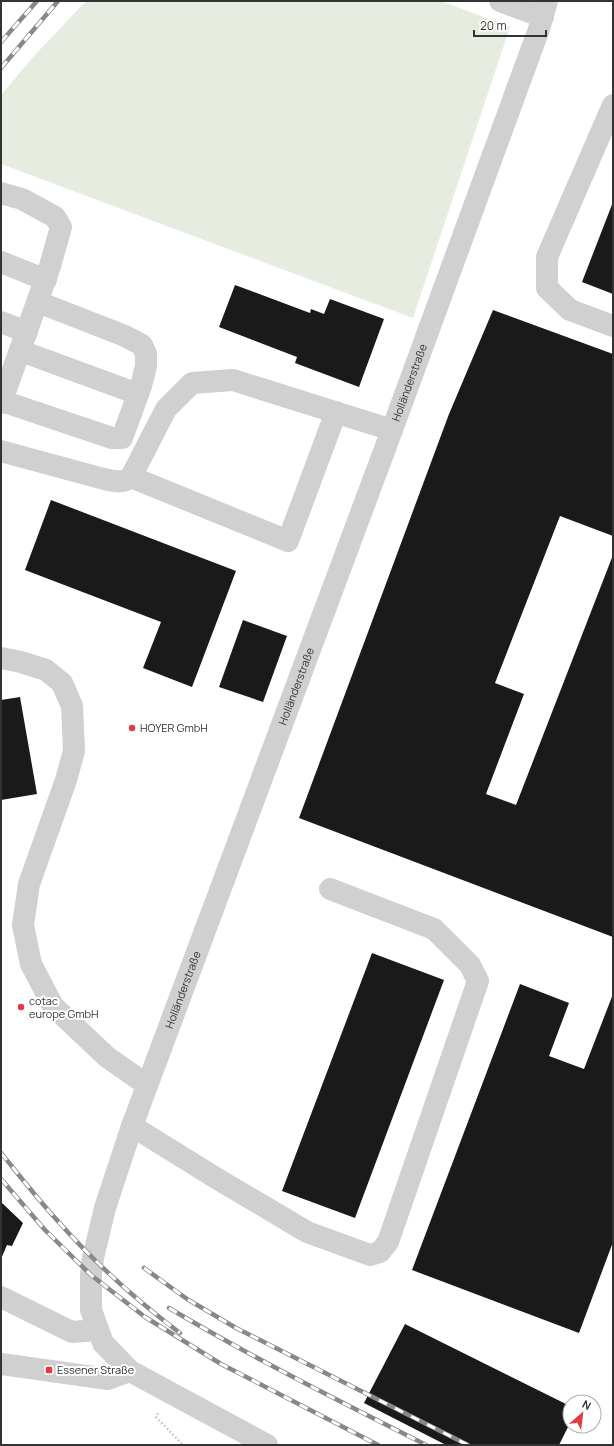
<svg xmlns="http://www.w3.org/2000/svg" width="614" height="1446" font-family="Manrope,sans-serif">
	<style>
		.green { fill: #e6ecdf }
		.building { fill: #1a1a1a }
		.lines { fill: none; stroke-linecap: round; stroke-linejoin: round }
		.path { stroke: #cdcdcd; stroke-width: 2.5; stroke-dasharray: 2 2; stroke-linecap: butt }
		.minor { stroke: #d0d0d0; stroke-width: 22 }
		.rail-casing { stroke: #888; stroke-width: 4.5 }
		.rail { stroke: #fff; stroke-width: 3; stroke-dasharray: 9; stroke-linecap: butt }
		.poi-dot { fill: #e63946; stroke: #fff; stroke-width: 1.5 }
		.labels { text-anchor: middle; stroke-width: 4; stroke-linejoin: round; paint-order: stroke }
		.street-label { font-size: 11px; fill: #333; stroke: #fff }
		.poi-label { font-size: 11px; fill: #333; stroke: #fff; text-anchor: start }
	</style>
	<rect width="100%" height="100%" fill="#fff"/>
	<path class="green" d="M 86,1 L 441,1 L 510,27 L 413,318 L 1,164 L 1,95 L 33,57 Z"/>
	<path class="building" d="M 613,202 L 613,294 L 582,282 Z
		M 235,285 L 310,313 L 311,309 L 324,314 L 330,299 L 384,319 L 359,387 L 295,363 L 297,357 L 219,327 Z
		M 493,310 L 613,354 L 613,536 L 560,516 L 495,683 L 524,694 L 486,794 L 516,805 L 613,555 L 613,937 L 299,818 L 449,414 Z
		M 51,500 L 236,571 L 192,687 L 143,668 L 161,622 L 25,570 Z
		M 243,620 L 287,636 L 263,702 L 219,687 Z
		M 20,697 L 37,794 L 1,800 L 1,700 Z
		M 372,953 L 444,980 L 355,1218 L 282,1191 Z
		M 520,984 L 569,1003 L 549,1056 L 584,1069 L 613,994 L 613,1242 L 579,1333 L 412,1270 Z
		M 1,1202 L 23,1223 L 12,1246 L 7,1245 L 1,1259 Z
		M 405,1324 L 570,1406 L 570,1423 L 559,1445 L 446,1445 L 364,1403 Z"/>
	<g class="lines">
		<path class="path" d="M 158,1413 L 156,1417 L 183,1445"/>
		<g class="minor">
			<path d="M 500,1 L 543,17"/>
			<path d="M 613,105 L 547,257 L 547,288 L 570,310 L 613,326"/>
			<path d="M 1,193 L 22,199 L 55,217 L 61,227 L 50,266 L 1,403"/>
			<path d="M 1,262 L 46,280"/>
			<path d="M 1,322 L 27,332"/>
			<path d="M 21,351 L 138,394"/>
			<path d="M 2,401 L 112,438 L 122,438 L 141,386 L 146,366 L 146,354 L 142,345 L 125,336 L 38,302"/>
			<path d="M 1,451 L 104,479 C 114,481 123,484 131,477 L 166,409 L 192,383 L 233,380 L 392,430"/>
			<path d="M 131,477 L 288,541 L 336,412"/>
			<path d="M 1,658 L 21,662 L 46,670 L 62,683 L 72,706 L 74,751 L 66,780 L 29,884 L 23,925 L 31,964 L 53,1006 L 107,1057 L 147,1085"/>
			<path d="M 132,1126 L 216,1178 L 307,1232 L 370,1255 L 380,1252 L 388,1242 L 478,981 L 470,965 L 434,929 L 330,889"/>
			<path d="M 1,1297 L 72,1332 L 98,1330"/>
			<path d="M 1,1364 L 108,1379 L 130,1371"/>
			<path id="s1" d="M 267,1445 L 130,1371 L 103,1343 L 91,1310 L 91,1275 L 93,1258 L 105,1208 L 132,1126 L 392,430 L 539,29 L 547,1"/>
		</g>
		<g class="rail-casing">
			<path id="rail" d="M 1,42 L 37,1
				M 1,68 L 58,1
				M 1,1153 C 19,1175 37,1198 56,1219 C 92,1260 136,1300 180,1333
				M 1,1179 L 45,1230 L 91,1275 L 145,1317 L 221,1364 L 378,1445
				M 144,1268 L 187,1299 L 236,1328 L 468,1445
				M 169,1308 C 253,1358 339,1401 426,1445"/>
		</g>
		<use href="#rail" class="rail"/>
	</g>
	<g class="poi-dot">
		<circle cx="132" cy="728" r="4"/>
		<circle cx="21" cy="1007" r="4"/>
		<rect x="45" y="1366" width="8" height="8" rx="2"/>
	</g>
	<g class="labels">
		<g class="street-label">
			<text dy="4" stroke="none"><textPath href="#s1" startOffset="1213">Holländerstraße</textPath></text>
			<text dy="4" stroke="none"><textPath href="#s1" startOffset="889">Holländerstraße</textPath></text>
			<text dy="4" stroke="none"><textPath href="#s1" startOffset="565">Holländerstraße</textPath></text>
		</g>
		<g class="poi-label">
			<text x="140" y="732">HOYER GmbH</text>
			<text x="29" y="1005">cotac<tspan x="29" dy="13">europe GmbH</tspan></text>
			<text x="57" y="1374">Essener Straße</text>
		</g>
	</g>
	<rect width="614" height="1446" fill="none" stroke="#333333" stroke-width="4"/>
	<g transform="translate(582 1414) rotate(28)"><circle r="19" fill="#ffffff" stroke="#adadad"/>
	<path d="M0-3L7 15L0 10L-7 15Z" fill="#e63946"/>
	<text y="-6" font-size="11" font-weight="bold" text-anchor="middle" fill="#333333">N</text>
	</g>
	<path d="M474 30v6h72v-6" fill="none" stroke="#333333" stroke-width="2"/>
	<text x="480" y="30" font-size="12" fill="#333333" stroke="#ffffff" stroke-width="3" paint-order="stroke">20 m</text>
</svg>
